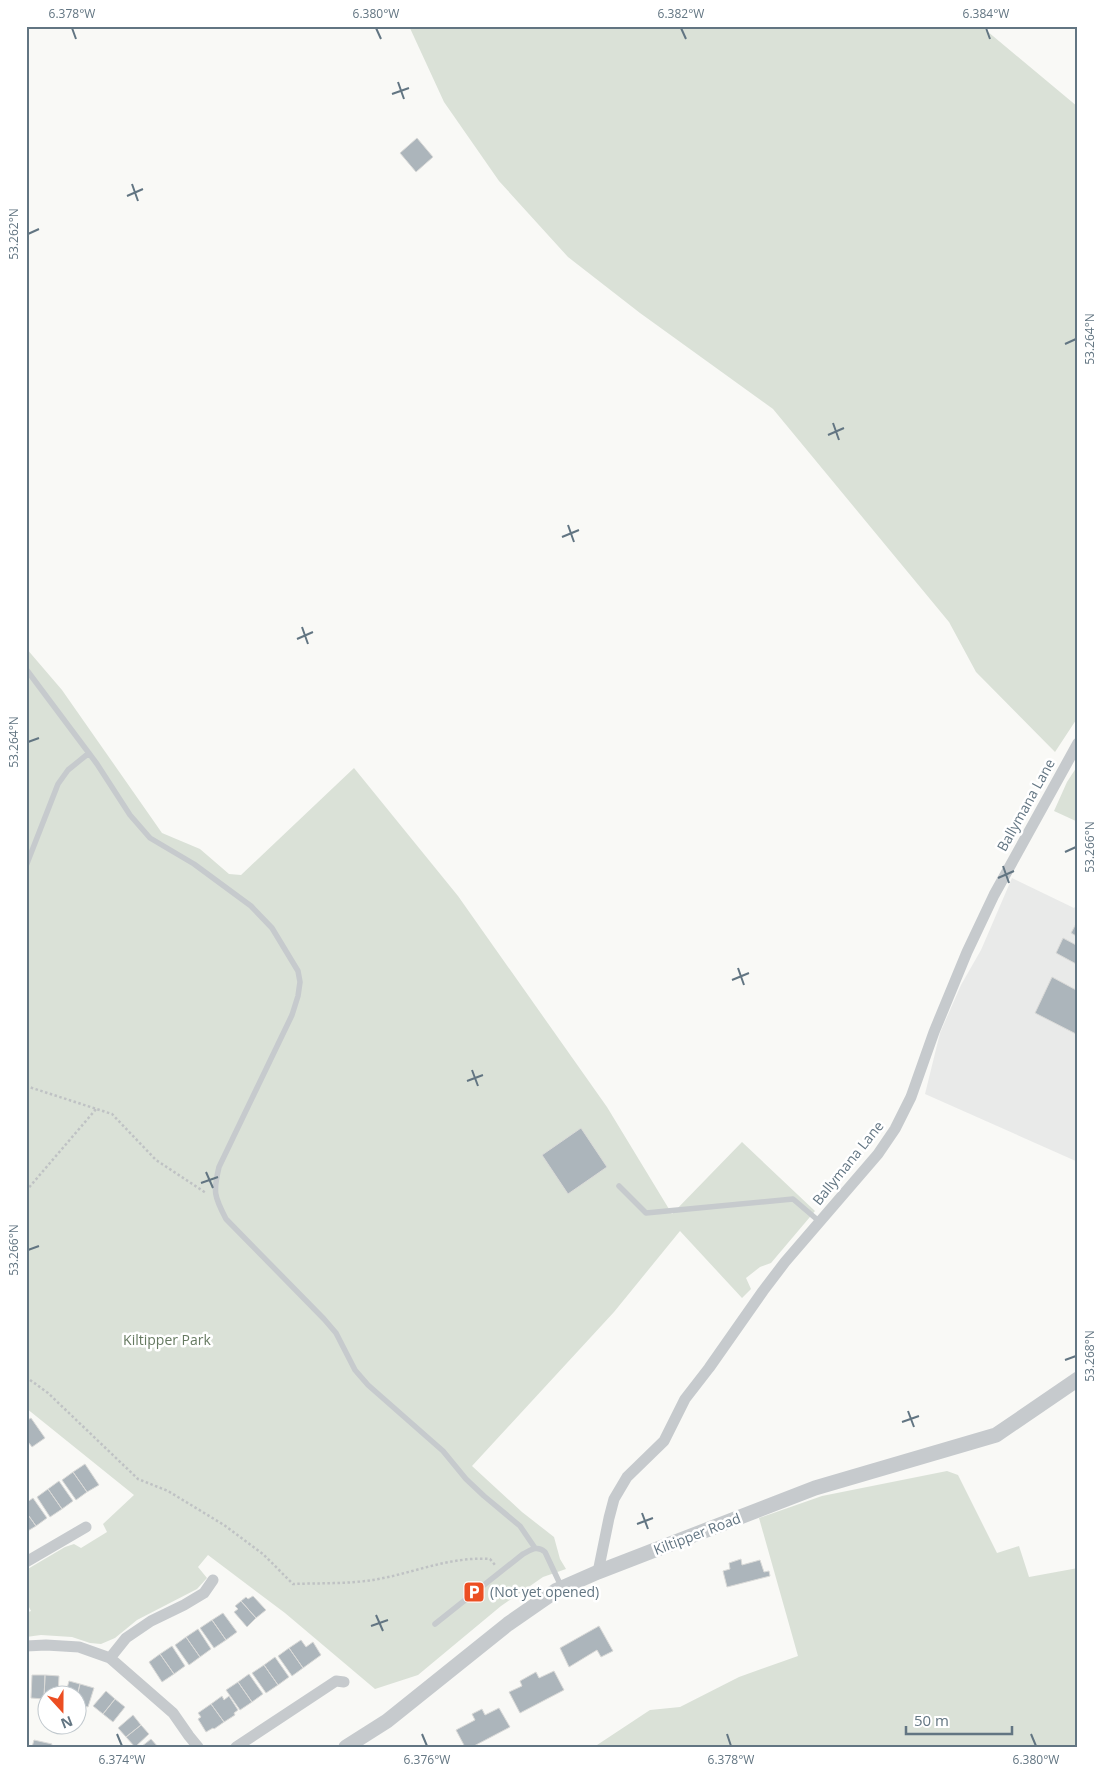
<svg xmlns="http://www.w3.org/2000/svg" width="1104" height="1773" font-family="'Open Sans',sans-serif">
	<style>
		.built { fill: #e9eae9 }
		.green { fill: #dae1d7 }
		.building { fill: #acb5bb; stroke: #dadad8 }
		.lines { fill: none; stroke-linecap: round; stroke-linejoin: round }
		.path { stroke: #bfc2c4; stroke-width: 2.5; stroke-dasharray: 2.5 2.5; stroke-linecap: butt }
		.service { stroke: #c6cacd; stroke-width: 5.5 }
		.minor { stroke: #c6cacd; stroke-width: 11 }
		.tertiary { stroke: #c6cacd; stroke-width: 15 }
		.ticks { fill: none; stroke: #627582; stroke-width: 2 }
		.labels { text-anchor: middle; stroke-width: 5; stroke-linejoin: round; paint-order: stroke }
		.street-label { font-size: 14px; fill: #627582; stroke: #fff }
		.park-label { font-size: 14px; fill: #667a61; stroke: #fff }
		.poi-label { font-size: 14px; fill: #627582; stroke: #fff; text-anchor: start }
		.neatline { fill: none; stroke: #627582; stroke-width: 2 }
		.ticks-label { font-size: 12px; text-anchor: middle; fill: #627582 }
	</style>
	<rect width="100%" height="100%" fill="#f9f9f6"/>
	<path class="built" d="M 1012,878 L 1074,908 L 1078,903 L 1078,1162 L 925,1094 L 940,1033 L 961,985 L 981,950 Z"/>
	<path class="green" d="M 409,26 L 981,26 L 1078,107 L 1078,717 L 1055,752 L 976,672 L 949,622 L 773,409 L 640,313 L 568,257 L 499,181 L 444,102 Z
		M 26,648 L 62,690 L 162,833 L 200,849 L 229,874 L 241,875 L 354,768 L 458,896 L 607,1107 L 672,1214 L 742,1142 L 815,1211 L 771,1263 L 760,1267 L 746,1278 L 751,1289 L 742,1298 L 680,1231 L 614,1312 L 472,1466 L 522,1512 L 554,1537 L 560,1559 L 566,1569 L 543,1577 L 501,1606 L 418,1675 L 375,1689 L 285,1613 L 208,1555 L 198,1567 L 207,1578 L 197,1589 L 137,1620 L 115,1638 L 101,1644 L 90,1643 L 72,1637 L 41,1635 L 26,1637 L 26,1613 L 31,1611 L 26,1601 L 26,1570 L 65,1547 L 74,1544 L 81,1548 L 107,1532 L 103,1524 L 134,1495 L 26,1408 Z
		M 1078,765 L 1078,822 L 1054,811 L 1067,782 Z
		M 947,1471 L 958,1475 L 997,1553 L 1019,1546 L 1029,1577 L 1078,1568 L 1078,1747 L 594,1747 L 650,1710 L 680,1707 L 739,1677 L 798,1656 L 759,1518 L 822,1496 Z"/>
	<path class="building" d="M 417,138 L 433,157 L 416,172 L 400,153 Z
		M 1078,920 L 1078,937 L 1071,933 Z
		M 1063,938 L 1078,946 L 1078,965 L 1056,953 Z
		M 1052,977 L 1078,991 L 1078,1035 L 1035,1013 Z
		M 581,1128 L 607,1167 L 568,1194 L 542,1155 Z
		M 31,1418 L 45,1438 L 32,1447 L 26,1439 L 26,1421 Z
		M 85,1464 L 99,1485 L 87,1492 L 73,1472 Z
		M 73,1472 L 87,1492 L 76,1500 L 62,1480 Z
		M 59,1481 L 73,1501 L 62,1509 L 48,1489 Z
		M 48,1489 L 62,1509 L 50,1517 L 37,1497 Z
		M 33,1498 L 47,1518 L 36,1526 L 26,1512 L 26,1503 Z
		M 26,1512 L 36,1526 L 26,1532 Z
		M 741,1559 L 742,1565 L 760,1560 L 764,1572 L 769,1571 L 770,1576 L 727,1587 L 723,1571 L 730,1569 L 729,1563 Z
		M 253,1596 L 266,1610 L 256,1618 L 241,1601 L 246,1597 L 248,1599 Z
		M 241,1601 L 256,1618 L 247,1627 L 234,1612 L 238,1609 L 235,1606 Z
		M 223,1613 L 237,1632 L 226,1640 L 212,1620 Z
		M 212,1620 L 226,1640 L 214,1648 L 200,1628 Z
		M 599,1626 L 613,1651 L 601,1657 L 597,1650 L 569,1667 L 560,1648 Z
		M 198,1629 L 211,1649 L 200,1657 L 186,1637 Z
		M 186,1637 L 200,1657 L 189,1665 L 175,1645 Z
		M 301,1640 L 306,1647 L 313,1642 L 321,1655 L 303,1668 L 289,1648 Z
		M 172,1646 L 185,1666 L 174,1674 L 160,1654 Z
		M 289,1648 L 303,1668 L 292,1676 L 278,1656 Z
		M 160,1654 L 174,1674 L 162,1682 L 149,1662 Z
		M 275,1657 L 289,1677 L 278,1685 L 264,1665 Z
		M 264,1665 L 278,1685 L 266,1693 L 252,1673 Z
		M 554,1671 L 564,1690 L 520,1713 L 509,1692 L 522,1686 L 520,1681 L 536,1672 L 539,1678 Z
		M 249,1674 L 263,1694 L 252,1702 L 238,1682 Z
		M 32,1675 L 45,1675 L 44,1699 L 31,1698 Z
		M 45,1675 L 59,1676 L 58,1696 L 48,1696 L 48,1699 L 44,1699 Z
		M 69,1681 L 80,1684 L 77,1696 L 65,1696 Z
		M 238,1682 L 252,1702 L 240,1710 L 226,1690 Z
		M 80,1684 L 94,1688 L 88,1707 L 78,1704 L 77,1696 Z
		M 106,1691 L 115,1699 L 103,1714 L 93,1706 Z
		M 222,1696 L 224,1700 L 229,1696 L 238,1710 L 234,1713 L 235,1715 L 224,1722 L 211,1704 Z
		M 115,1699 L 125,1707 L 113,1722 L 103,1714 Z
		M 211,1704 L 224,1722 L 214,1729 L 213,1728 L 206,1732 L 198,1719 L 201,1717 L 198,1713 Z
		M 499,1708 L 510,1727 L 472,1747 L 465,1747 L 456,1730 L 475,1720 L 472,1714 L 482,1709 L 485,1715 Z
		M 133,1715 L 141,1725 L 126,1737 L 118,1728 Z
		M 141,1725 L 149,1734 L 135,1747 L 126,1737 Z
		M 151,1739 L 158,1747 L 141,1747 Z
		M 34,1740 L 52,1744 L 51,1747 L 32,1747 Z"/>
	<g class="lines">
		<path class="path" d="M 26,1086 L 112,1114 L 156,1160 L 206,1193
			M 26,1191 L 97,1108
			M 26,1377 L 48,1393 L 138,1479 L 168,1491 L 224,1525 L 263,1554 L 293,1584 C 318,1583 348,1584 373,1580 C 411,1574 450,1556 490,1559 L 495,1565"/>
		<path class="service" d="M 26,669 L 97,764 L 130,815 L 150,838 L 194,864 L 251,906 L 272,928 L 298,971 L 300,982 L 298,996 L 292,1015 L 219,1167 C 213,1192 214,1196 226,1219 L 324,1319 L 336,1333 L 355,1370 L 368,1385 L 443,1451 L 466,1479 L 484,1496 L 520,1526 L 535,1548
			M 26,866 L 58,784 L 68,770 L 89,753
			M 619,1186 L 646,1213 L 793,1199 L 820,1222
			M 435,1624 L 523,1554 C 531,1550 537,1545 545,1552 L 561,1586"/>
		<path class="minor" d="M 26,1562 L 86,1527
			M 598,1572 L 609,1518 L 614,1499 L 627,1477 L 664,1441 L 685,1399 L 709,1368 L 763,1291 L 785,1262 L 878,1154 L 895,1129 L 911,1097 L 934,1032 L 967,952 L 994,895 L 1078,743
			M 26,1646 L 46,1645 L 79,1647 L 110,1658 L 173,1713 L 189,1736 L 198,1747
			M 110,1658 L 126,1638 L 151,1621 L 184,1605 L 204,1593 L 213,1580
			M 236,1747 L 336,1681 L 344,1682"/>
		<path class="tertiary" d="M 346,1747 L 387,1721 L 508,1624 L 557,1590 L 598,1572 L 815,1488 L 996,1435 L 1078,1379"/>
	</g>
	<path class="ticks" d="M 72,28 L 76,39M 376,28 L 381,39M 681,28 L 686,39M 986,28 L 990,39M 398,82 L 404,99M 392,94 L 409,88M 132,184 L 138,201M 127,196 L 143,189M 28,234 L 39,229M 1065,344 L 1076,339M 833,423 L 839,440M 828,435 L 844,428M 568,525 L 574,542M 562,537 L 579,530M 302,627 L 308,644M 297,639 L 313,632M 28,742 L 39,738M 1065,852 L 1076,847M 1003,866 L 1009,883M 998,878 L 1014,871M 738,968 L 744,985M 732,980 L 749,973M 472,1070 L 478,1086M 467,1081 L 483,1075M 206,1172 L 213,1188M 201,1183 L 218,1177M 28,1250 L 39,1246M 1065,1360 L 1076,1356M 908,1411 L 914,1427M 902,1422 L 919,1416M 642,1513 L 648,1529M 637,1524 L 653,1518M 376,1615 L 383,1631M 371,1626 L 388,1620M 117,1734 L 122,1746M 422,1734 L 427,1746M 727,1734 L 731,1746M 1031,1734 L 1036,1746"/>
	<defs>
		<g id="parking-square" transform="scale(1.125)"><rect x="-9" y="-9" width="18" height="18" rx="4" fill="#ec4e22" stroke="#fff"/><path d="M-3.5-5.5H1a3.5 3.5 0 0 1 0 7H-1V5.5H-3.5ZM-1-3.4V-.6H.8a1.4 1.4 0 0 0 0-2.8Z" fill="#fff"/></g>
	</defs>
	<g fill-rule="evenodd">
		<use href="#parking-square" x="474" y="1592"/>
	</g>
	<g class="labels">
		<g class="street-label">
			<text transform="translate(1026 805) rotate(-61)" y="5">Ballymana Lane</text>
			<text transform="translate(848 1163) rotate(-51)" y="5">Ballymana Lane</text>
			<text transform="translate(697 1534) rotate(-21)" y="5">Kiltipper Road</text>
		</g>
		<g class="park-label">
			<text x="167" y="1345">Kiltipper Park</text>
		</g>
		<g class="poi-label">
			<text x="490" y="1597">(Not yet opened)</text>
		</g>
	</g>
	<rect width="1104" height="1773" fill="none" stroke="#ffffff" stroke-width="55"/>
	<g transform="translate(62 1710) rotate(159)"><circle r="24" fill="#ffffff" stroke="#c0c8cd"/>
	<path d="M0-4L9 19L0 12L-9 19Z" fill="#ec4e22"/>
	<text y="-8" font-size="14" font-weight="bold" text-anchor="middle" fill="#627582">N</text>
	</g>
	<path d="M906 1726v8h106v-8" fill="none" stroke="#627582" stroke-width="2.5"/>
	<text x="914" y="1726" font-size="15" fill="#627582" stroke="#ffffff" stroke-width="4" paint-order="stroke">50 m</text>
	<rect x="28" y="28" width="1048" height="1718" class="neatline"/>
	<g class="ticks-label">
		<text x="72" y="18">6.378°W</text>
		<text x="376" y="18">6.380°W</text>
		<text x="681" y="18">6.382°W</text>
		<text x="986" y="18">6.384°W</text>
		<text transform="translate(14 234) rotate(-90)" y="4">53.262°N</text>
		<text transform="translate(1090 339) rotate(-90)" y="4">53.264°N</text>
		<text transform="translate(14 742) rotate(-90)" y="4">53.264°N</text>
		<text transform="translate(1090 847) rotate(-90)" y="4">53.266°N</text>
		<text transform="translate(14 1250) rotate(-90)" y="4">53.266°N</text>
		<text transform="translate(1090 1356) rotate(-90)" y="4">53.268°N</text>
		<text x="122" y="1764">6.374°W</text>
		<text x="427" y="1764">6.376°W</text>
		<text x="731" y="1764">6.378°W</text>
		<text x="1036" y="1764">6.380°W</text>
	</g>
</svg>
